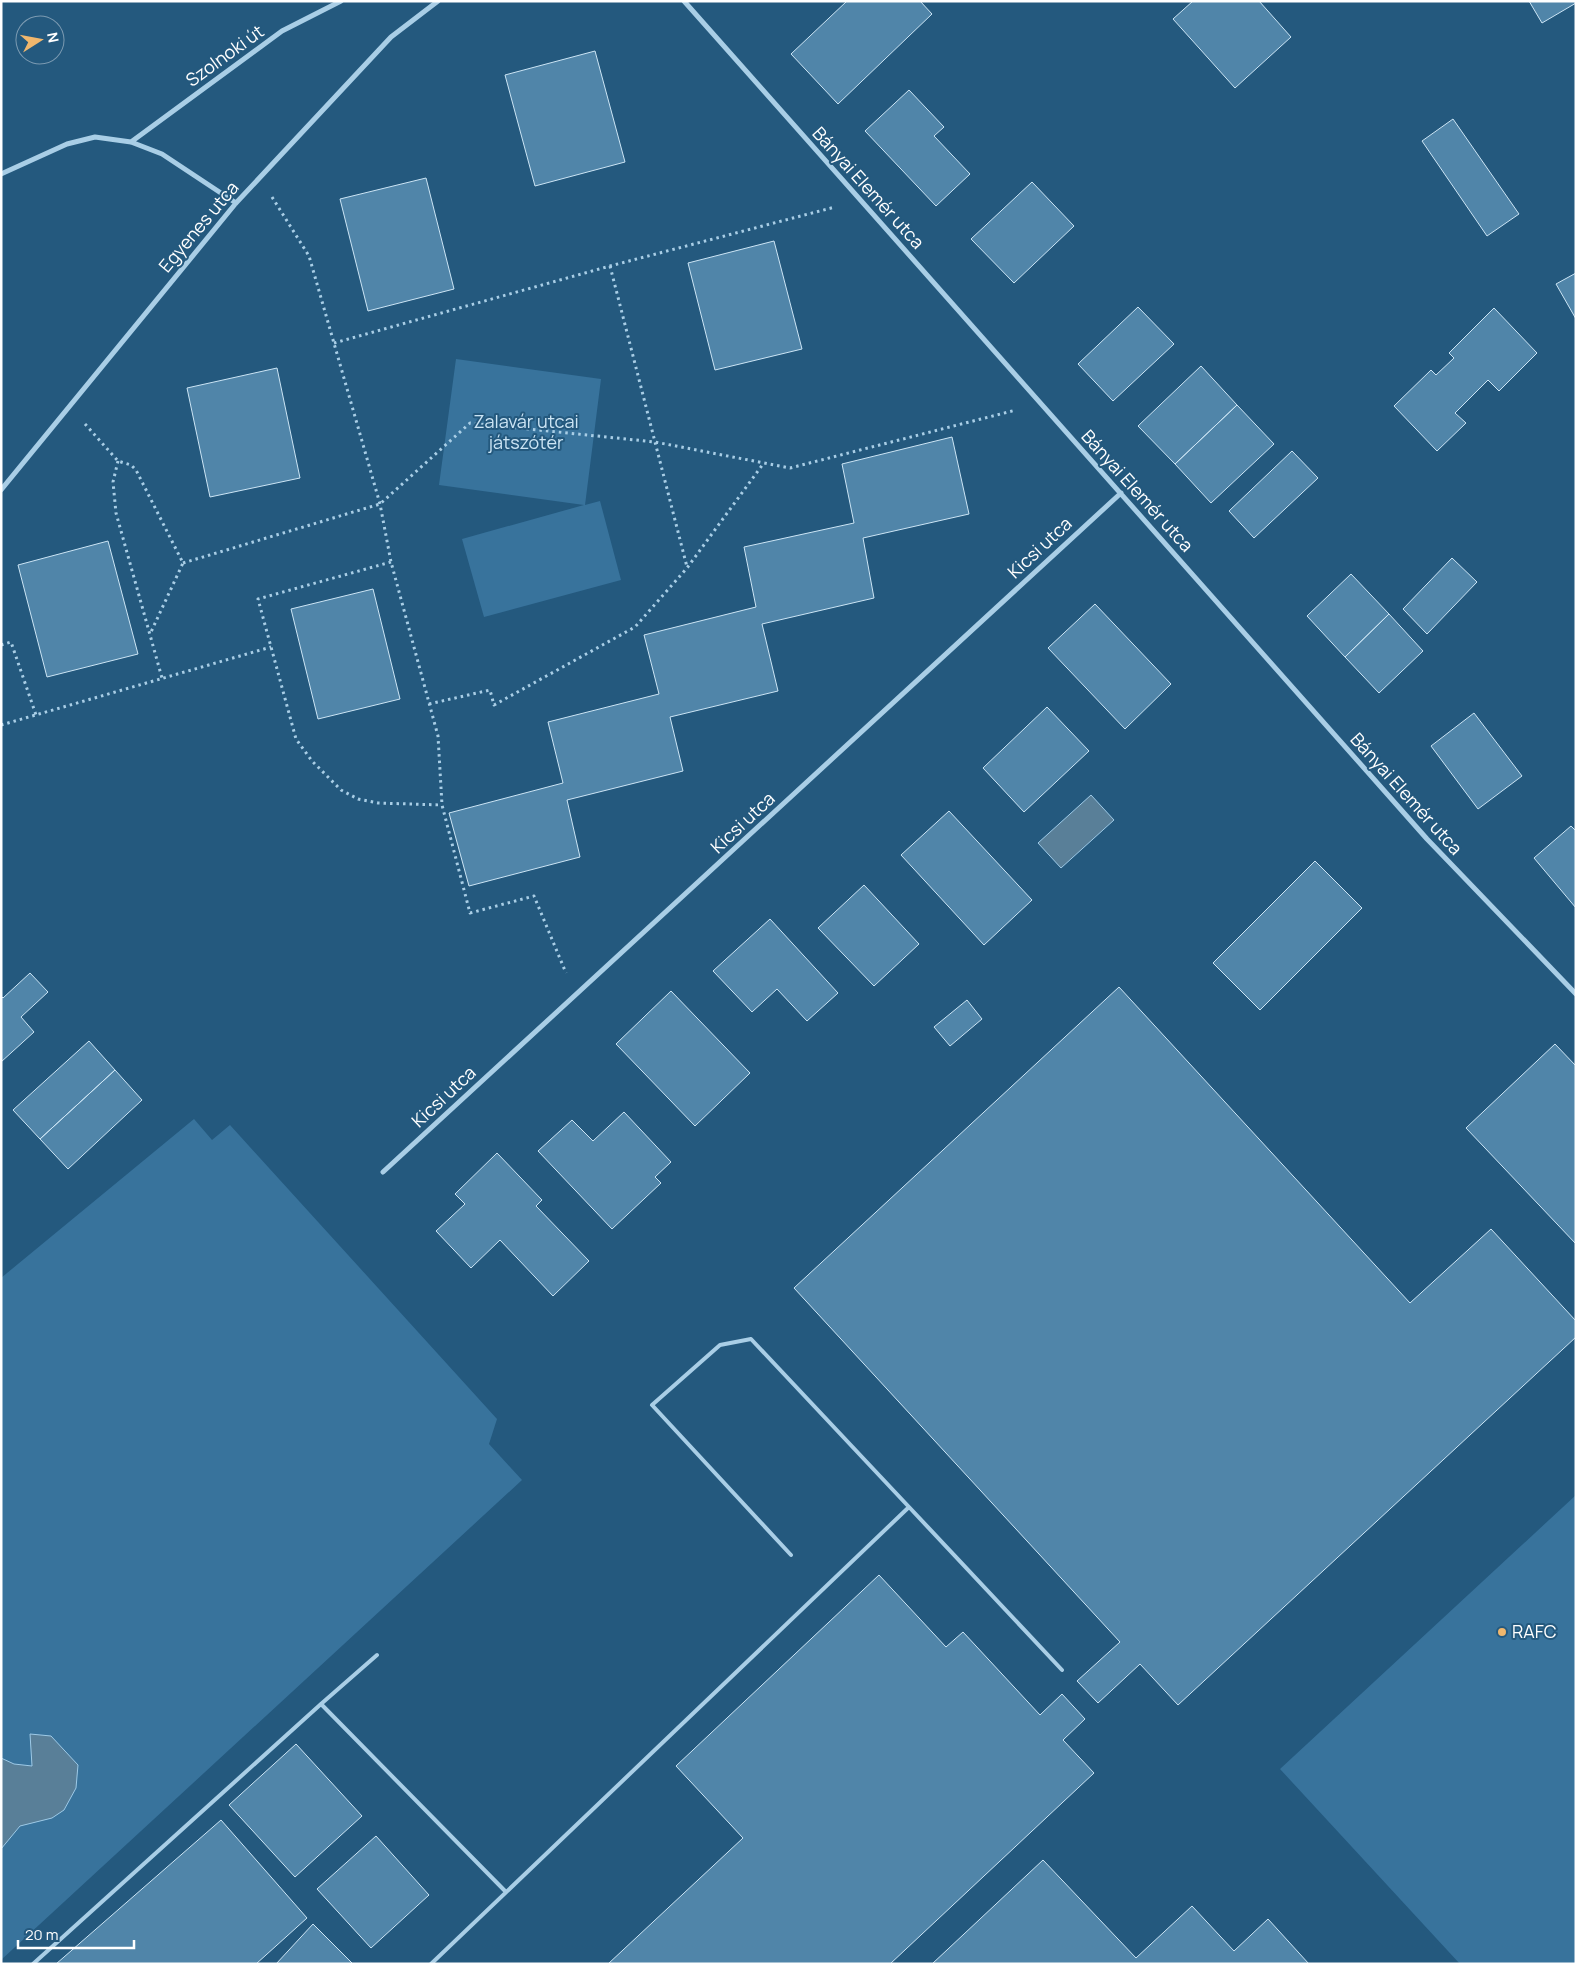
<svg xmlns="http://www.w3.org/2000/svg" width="1577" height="1965" font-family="Manrope,sans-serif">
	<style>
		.green { fill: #38739c }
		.water { fill: #597f98; stroke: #9ecae7 }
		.building { fill: #5085a9; stroke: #cce5f5 }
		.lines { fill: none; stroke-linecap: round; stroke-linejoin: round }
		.path { stroke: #a9cee6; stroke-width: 3; stroke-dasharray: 2.5 4; stroke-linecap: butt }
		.lane { stroke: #a9cee6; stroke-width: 4 }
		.street { stroke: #a9cee6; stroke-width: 5 }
		.poi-dot { fill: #f0b76d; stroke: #24597e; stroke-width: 2 }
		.labels { text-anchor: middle; stroke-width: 4; stroke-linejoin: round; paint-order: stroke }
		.street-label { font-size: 18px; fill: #fff; stroke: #24597e }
		.park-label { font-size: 18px; fill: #cce5f5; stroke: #24597e }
		.poi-label { font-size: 18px; fill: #fff; stroke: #24597e; text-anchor: start }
	</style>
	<rect width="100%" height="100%" fill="#24597e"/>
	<path class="green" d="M 456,359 L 601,379 L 585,505 L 600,501 L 621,580 L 484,617 L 462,539 L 584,505 L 439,485 Z
		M 194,1119 L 212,1140 L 230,1125 L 497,1419 L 489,1444 L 522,1480 L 1,1960 L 1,1278 Z
		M 1576,1495 L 1576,1964 L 1460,1964 L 1280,1769 Z"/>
	<path class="water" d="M 1091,795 L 1114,820 L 1061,868 L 1038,843 Z
		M 30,1734 L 51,1736 L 78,1765 L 76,1788 L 64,1810 L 52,1818 L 20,1826 L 1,1849 L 1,1758 L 14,1764 L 32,1766 Z"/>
	<path class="building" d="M 847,1 L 920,1 L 932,14 L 838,104 L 791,54 Z
		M 1193,1 L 1259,1 L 1291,37 L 1235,88 L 1173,19 Z
		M 1529,1 L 1576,1 L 1576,3 L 1542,23 Z
		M 595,51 L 625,162 L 535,186 L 505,75 Z
		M 909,90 L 944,127 L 934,136 L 970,174 L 936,206 L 865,131 Z
		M 1453,119 L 1519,214 L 1487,236 L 1422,141 Z
		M 426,178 L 454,289 L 368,311 L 340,199 Z
		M 1032,182 L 1074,226 L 1014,283 L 971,239 Z
		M 774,241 L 802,349 L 715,370 L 688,263 Z
		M 1576,273 L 1576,319 L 1556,284 Z
		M 1138,307 L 1174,344 L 1113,401 L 1078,364 Z
		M 1494,308 L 1537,353 L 1499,391 L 1488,380 L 1455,413 L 1466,423 L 1437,451 L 1394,406 L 1431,370 L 1436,375 L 1454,358 L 1449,353 Z
		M 1201,366 L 1237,405 L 1175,464 L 1138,426 Z
		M 277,368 L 300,478 L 210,497 L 187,388 Z
		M 1237,405 L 1274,444 L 1211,503 L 1175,464 Z
		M 952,437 L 969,514 L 863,538 L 874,598 L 762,624 L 778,691 L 670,717 L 683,771 L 567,800 L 580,857 L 469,886 L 449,813 L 563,783 L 548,722 L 659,694 L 644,635 L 756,607 L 744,547 L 854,523 L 842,464 Z
		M 1292,451 L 1318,478 L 1254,538 L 1229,511 Z
		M 108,541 L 138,654 L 47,677 L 18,565 Z
		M 1452,558 L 1477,582 L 1427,634 L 1403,609 Z
		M 1351,574 L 1389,614 L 1345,657 L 1307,616 Z
		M 373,589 L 400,699 L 318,719 L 291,609 Z
		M 1095,604 L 1171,684 L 1125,729 L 1048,648 Z
		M 1389,614 L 1423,651 L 1379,693 L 1345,657 Z
		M 1047,707 L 1089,751 L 1024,812 L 983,768 Z
		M 1474,713 L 1522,776 L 1478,809 L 1431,746 Z
		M 949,811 L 1032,900 L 984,945 L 901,855 Z
		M 1571,826 L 1576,831 L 1576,908 L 1534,858 Z
		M 1315,861 L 1362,908 L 1260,1010 L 1213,963 Z
		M 864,885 L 919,944 L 874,986 L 818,928 Z
		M 770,919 L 838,993 L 807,1021 L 777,989 L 752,1012 L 713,971 Z
		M 30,973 L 48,992 L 21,1017 L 34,1032 L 1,1062 L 1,996 L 3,998 Z
		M 1119,987 L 1410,1303 L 1491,1229 L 1576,1321 L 1576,1337 L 1178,1705 L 1140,1664 L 1098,1703 L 1077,1681 L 1120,1642 L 794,1288 Z
		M 671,991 L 750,1073 L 695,1126 L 616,1044 Z
		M 967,1000 L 982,1019 L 950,1046 L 934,1027 Z
		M 89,1041 L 115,1070 L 40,1139 L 13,1110 Z
		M 1555,1044 L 1576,1066 L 1576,1244 L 1466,1128 Z
		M 115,1070 L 142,1100 L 68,1169 L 40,1139 Z
		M 624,1112 L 671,1162 L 655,1177 L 661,1183 L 612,1229 L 538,1151 L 572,1120 L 593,1141 Z
		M 497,1153 L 542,1200 L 536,1206 L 589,1261 L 553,1296 L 500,1240 L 471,1268 L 436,1231 L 465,1204 L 455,1194 Z
		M 879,1575 L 946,1647 L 963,1632 L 1040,1715 L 1062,1694 L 1085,1719 L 1063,1740 L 1094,1773 L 890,1964 L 608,1964 L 743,1838 L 676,1766 Z
		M 296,1744 L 362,1816 L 295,1877 L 229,1805 Z
		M 221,1820 L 307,1918 L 256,1964 L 56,1964 Z
		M 376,1836 L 429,1895 L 371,1948 L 317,1889 Z
		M 1043,1860 L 1136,1958 L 1192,1906 L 1234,1951 L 1268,1919 L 1309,1964 L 932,1964 Z
		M 313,1924 L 353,1964 L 276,1964 Z"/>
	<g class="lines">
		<path class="path" d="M 272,197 L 309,256 L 380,504 L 391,562 L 438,736 L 442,805 L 470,913 L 534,896 L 566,973
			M 610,266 L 687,567
			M 334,343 L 610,266 L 835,207
			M 85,424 L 118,461 L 131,465 L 136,470 L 183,563 L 151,632
			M 118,461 L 113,482 L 116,513 L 162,678
			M 391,562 L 258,599 L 296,739 L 312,761 L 341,790 L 358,799 L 378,803 L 442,805
			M 183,563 L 380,504 L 470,423 L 655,442 L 790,468 L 1016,410
			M 1,645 L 11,642 L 36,715
			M 429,704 L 490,690 L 494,705 L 635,627 L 687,568 L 763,464
			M 1,725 L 271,647"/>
		<path class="lane" d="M 909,1507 L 1062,1670
			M 377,1655 L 321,1704 L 506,1892
			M 33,1964 L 321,1704
			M 431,1964 L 909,1507 L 751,1339 L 720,1345 L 652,1405 L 791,1555"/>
		<path class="street" d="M 684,1 L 1427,839 L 1576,994
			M 131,142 L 282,31 L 341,1
			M 1,174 L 67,144 L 95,137 L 131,142 L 162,154 L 236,203
			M 1,490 L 236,203 L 391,37 L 438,1
			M 383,1172 L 1121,493"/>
	</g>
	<circle class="poi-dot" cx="1502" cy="1632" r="5"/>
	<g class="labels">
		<g class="street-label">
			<text transform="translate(225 56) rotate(-36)" y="6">Szolnoki út</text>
			<text transform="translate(868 188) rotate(48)" y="6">Bányai Elemér utca</text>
			<text transform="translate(199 227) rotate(-50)" y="6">Egyenes utca</text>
			<text transform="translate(1137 491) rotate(48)" y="6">Bányai Elemér utca</text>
			<text transform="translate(1040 548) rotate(-43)" y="6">Kicsi utca</text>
			<text transform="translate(1406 794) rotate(48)" y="6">Bányai Elemér utca</text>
			<text transform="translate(743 823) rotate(-43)" y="6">Kicsi utca</text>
			<text transform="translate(444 1097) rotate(-43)" y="6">Kicsi utca</text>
		</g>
		<g class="park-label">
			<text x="526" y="428">Zalavár utcai<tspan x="526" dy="21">játszótér</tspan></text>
		</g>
		<g class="poi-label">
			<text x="1512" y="1638">RAFC</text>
		</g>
	</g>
	<rect width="1577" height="1965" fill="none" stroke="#ffffff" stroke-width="5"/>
	<g transform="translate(40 40) rotate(79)"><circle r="24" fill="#24597e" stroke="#7c9bb2"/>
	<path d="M0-4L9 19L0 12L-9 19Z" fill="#f0b76d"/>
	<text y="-8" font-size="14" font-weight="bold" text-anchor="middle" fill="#ffffff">N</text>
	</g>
	<path d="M18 1940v8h116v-8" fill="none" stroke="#ffffff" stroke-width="2.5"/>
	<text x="25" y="1940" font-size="15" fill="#ffffff" stroke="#24597e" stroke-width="4" paint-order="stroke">20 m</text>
</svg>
